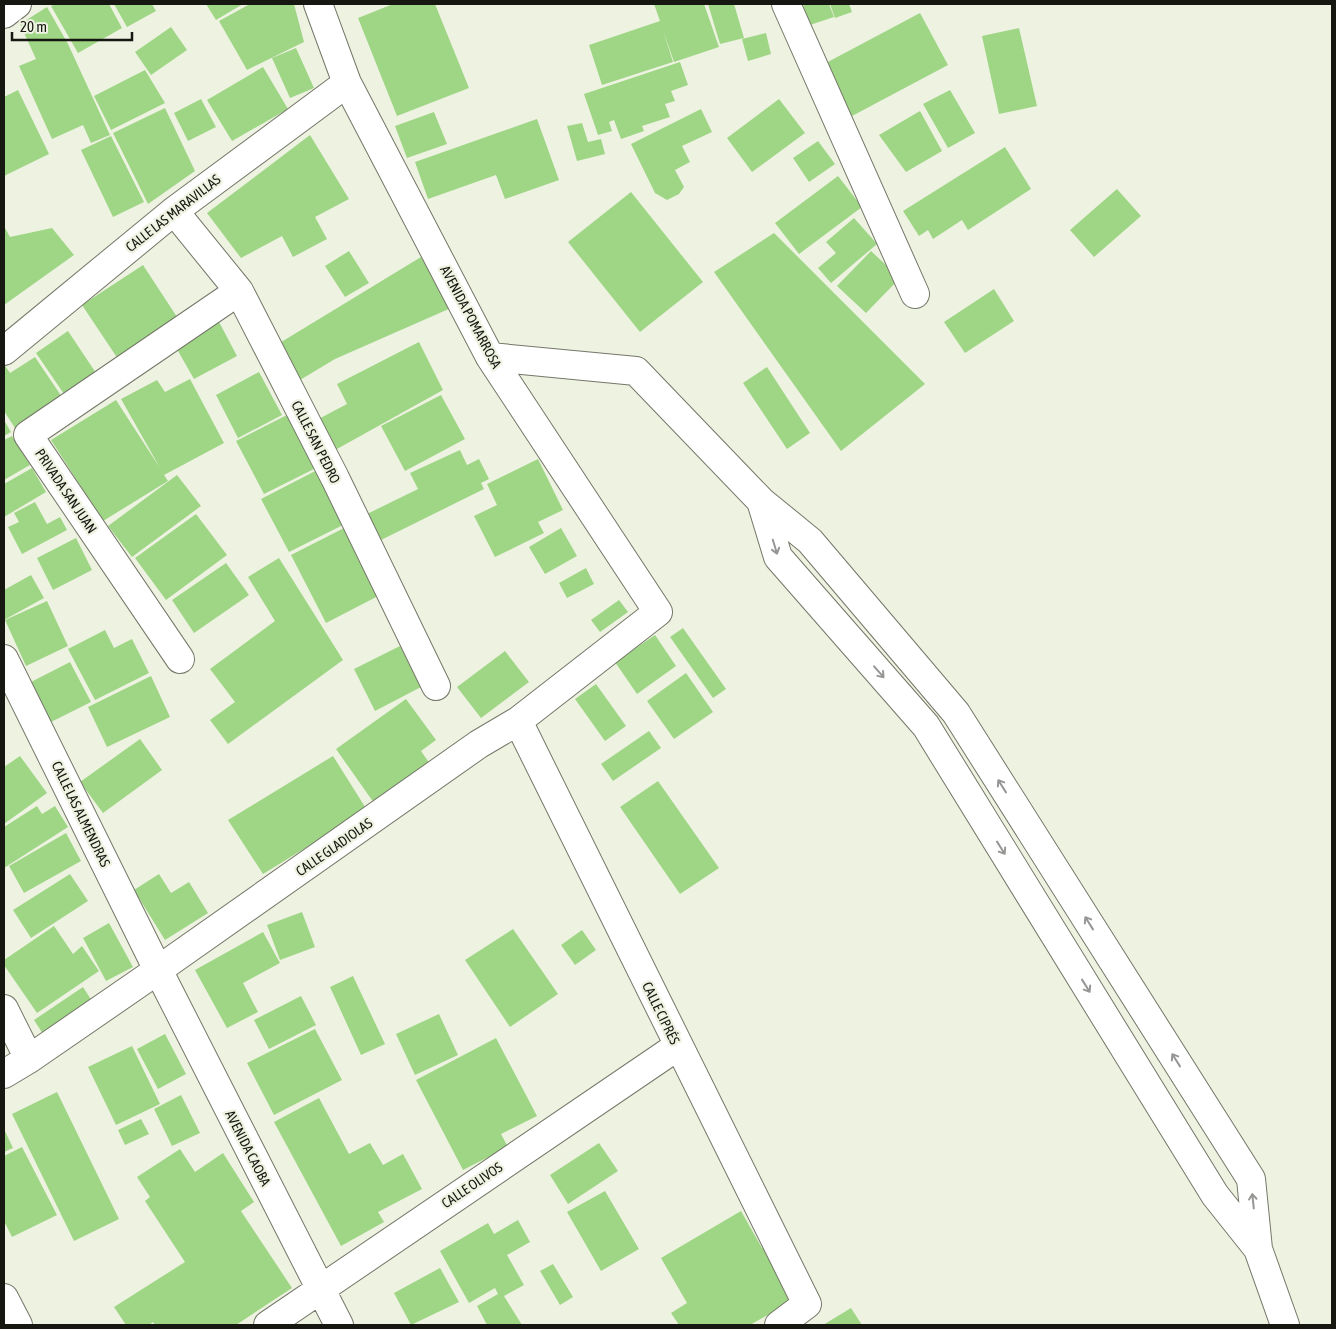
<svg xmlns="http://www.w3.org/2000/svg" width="1336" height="1329" font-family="'Asap Condensed',sans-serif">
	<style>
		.building { fill: #9fd686 }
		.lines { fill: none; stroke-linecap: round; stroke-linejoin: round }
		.minor-casing { stroke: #747768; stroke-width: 30 }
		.minor { stroke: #fff; stroke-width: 28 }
		.oneway { stroke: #969794 }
		.labels { text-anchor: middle; stroke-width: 4.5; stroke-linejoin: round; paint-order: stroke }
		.street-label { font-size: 14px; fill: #161711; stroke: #eef2e1 }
	</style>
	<rect width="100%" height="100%" fill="#eef2e1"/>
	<path class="building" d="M 55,4 L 109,4 L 122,28 L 78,53 L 51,6 Z
		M 114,4 L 152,4 L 156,11 L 127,27 Z
		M 206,4 L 243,4 L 216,20 Z
		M 250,4 L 294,4 L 304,42 L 247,70 L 219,21 Z
		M 393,4 L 435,4 L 469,88 L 397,116 L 358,18 Z
		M 654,4 L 704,4 L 719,47 L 674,62 L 663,30 L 673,62 L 602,85 L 589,45 L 660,21 Z
		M 708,4 L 734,4 L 744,38 L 720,44 Z
		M 803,4 L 829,4 L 834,17 L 810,25 Z
		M 830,4 L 849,4 L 852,12 L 835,18 Z
		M 47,7 L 68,44 L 110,135 L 91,143 L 83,125 L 52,139 L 19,66 L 36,59 L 20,24 Z
		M 920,13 L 948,65 L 852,116 L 824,64 Z
		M 171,27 L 187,50 L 151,75 L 135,52 Z
		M 1019,28 L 1037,106 L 999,114 L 982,36 Z
		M 766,33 L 771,54 L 748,61 L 742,39 Z
		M 296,48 L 314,88 L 290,98 L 272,58 Z
		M 680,62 L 688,85 L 671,91 L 675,101 L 665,104 L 670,117 L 642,126 L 644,131 L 621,139 L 614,120 L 609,122 L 612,131 L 598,135 L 584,94 Z
		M 263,67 L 288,109 L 232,141 L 207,100 Z
		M 145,70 L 165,103 L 111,130 L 94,96 Z
		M 18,90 L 49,154 L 4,176 L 4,97 Z
		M 950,90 L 975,133 L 948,148 L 923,104 Z
		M 201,99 L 216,127 L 188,141 L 174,113 Z
		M 779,99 L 805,133 L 752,172 L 727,138 Z
		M 165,108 L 195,171 L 148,204 L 113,133 Z
		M 701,109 L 712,132 L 682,146 L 690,162 L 675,170 L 684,187 L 679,194 L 667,200 L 655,193 L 631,144 Z
		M 920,111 L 942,151 L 906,172 L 879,135 Z
		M 434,112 L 447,144 L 407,158 L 395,126 Z
		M 537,119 L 559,180 L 505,199 L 496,175 L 428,199 L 415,162 Z
		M 582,123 L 588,142 L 601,139 L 605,154 L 577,161 L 567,126 Z
		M 310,135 L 349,199 L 315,217 L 327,239 L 293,257 L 282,236 L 241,258 L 207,213 Z
		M 111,136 L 144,202 L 113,217 L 81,150 Z
		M 818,141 L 835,164 L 809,182 L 793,158 Z
		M 1005,147 L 1031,189 L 968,230 L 962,220 L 933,239 L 928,230 L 919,236 L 903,211 Z
		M 838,176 L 862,207 L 799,254 L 775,223 Z
		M 1117,189 L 1141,216 L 1094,257 L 1070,230 Z
		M 631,192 L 703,282 L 640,332 L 568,242 Z
		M 854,218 L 877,244 L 831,283 L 818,268 L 836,253 L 826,242 Z
		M 4,226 L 10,237 L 52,228 L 74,255 L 4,305 Z
		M 774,233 L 925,384 L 841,451 L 714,272 Z
		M 349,251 L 369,283 L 345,297 L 325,266 Z
		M 871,251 L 900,278 L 866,313 L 837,286 Z
		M 421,257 L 451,308 L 335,359 L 300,380 L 278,344 Z
		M 143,265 L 179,320 L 118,359 L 82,305 Z
		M 994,289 L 1014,321 L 965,353 L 944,322 Z
		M 218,320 L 237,356 L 194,379 L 174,344 Z
		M 68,331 L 96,373 L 64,394 L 36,353 Z
		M 419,342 L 443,390 L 328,454 L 311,423 L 347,404 L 337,384 Z
		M 35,357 L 62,397 L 15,428 L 4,411 L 4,364 L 10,373 Z
		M 767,367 L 810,433 L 787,449 L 743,383 Z
		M 259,372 L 282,415 L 238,438 L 216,395 Z
		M 190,379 L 224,443 L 164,475 L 168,481 L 103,521 L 51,440 L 116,400 L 160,468 L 121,399 L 157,380 L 165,392 Z
		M 441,395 L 465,439 L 405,471 L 381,426 Z
		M 289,414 L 316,468 L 264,494 L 236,441 Z
		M 4,420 L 11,432 L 4,436 Z
		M 12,436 L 30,465 L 4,480 L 4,440 Z
		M 460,450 L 467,465 L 479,459 L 489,479 L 481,483 L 484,489 L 377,542 L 365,515 L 418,489 L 410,473 Z
		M 538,459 L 563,510 L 538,522 L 544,533 L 495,557 L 474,516 L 497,505 L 487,484 Z
		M 323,467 L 351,521 L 289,552 L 261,499 Z
		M 32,468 L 46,492 L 4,517 L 4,484 Z
		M 177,475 L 201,506 L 132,557 L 108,526 Z
		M 35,502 L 47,524 L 60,517 L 67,530 L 22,554 L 8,527 L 19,522 L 14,513 Z
		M 196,514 L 227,555 L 166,600 L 135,558 Z
		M 348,526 L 382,594 L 326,623 L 291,555 Z
		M 561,528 L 577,556 L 545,574 L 529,547 Z
		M 76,538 L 92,570 L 53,590 L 37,558 Z
		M 279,558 L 343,660 L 228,744 L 210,720 L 235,702 L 210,669 L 275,621 L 248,577 Z
		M 226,563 L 249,595 L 194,633 L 172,600 Z
		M 586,568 L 594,584 L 567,598 L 559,583 Z
		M 31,575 L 44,598 L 4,620 L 4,590 Z
		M 619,600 L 628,612 L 600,632 L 591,620 Z
		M 47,601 L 68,646 L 26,666 L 5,620 Z
		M 683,628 L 726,689 L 713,698 L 670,637 Z
		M 105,630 L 114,648 L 132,639 L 149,673 L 95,700 L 68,649 Z
		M 655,635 L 676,666 L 637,694 L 615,662 Z
		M 400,646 L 421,687 L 375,711 L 354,669 Z
		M 505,651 L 529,682 L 481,718 L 457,687 Z
		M 70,662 L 91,702 L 51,722 L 31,682 Z
		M 686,673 L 713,712 L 674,739 L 647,701 Z
		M 151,676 L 170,717 L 107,747 L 88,707 Z
		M 596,684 L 626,726 L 605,741 L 575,699 Z
		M 406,699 L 436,740 L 421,751 L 430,764 L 374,803 L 336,749 Z
		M 649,731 L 661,748 L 613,781 L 601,764 Z
		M 140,739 L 162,770 L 103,813 L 80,782 Z
		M 20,756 L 47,793 L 4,824 L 4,767 Z
		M 333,756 L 367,810 L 263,874 L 228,820 Z
		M 658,781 L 719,868 L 680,894 L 620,807 Z
		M 37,806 L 42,814 L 55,806 L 68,827 L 4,868 L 4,827 Z
		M 66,833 L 81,861 L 24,893 L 9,866 Z
		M 70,874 L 88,901 L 31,938 L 13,910 Z
		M 159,874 L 171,893 L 189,882 L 208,913 L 165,940 L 134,890 Z
		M 302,912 L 315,947 L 280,960 L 267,925 Z
		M 109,923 L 133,967 L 106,981 L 83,938 Z
		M 54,926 L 73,954 L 82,946 L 99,971 L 37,1013 L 4,965 L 4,960 Z
		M 513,929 L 558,994 L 510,1027 L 465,960 Z
		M 582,930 L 596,950 L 575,965 L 561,945 Z
		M 263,932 L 280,963 L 243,983 L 258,1012 L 227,1028 L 195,970 Z
		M 353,976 L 385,1044 L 361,1055 L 330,987 Z
		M 83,987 L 92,1001 L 43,1034 L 34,1020 Z
		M 301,996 L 316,1025 L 269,1049 L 254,1020 Z
		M 439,1014 L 458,1055 L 415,1075 L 396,1034 Z
		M 315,1029 L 342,1080 L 274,1115 L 247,1063 Z
		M 165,1034 L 186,1074 L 158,1089 L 137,1049 Z
		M 496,1038 L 537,1116 L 501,1134 L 508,1147 L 463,1170 L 416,1080 Z
		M 132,1046 L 160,1104 L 116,1125 L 88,1067 Z
		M 57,1092 L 119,1219 L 74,1241 L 12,1114 Z
		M 181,1095 L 200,1133 L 172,1146 L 154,1109 Z
		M 319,1098 L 349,1154 L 370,1143 L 383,1165 L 403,1154 L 422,1189 L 378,1212 L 384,1222 L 341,1246 L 274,1122 Z
		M 141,1119 L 149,1134 L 125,1145 L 118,1130 Z
		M 4,1129 L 13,1148 L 4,1152 Z
		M 599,1143 L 618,1171 L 568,1204 L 550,1175 Z
		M 22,1147 L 57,1215 L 12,1237 L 4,1221 L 4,1156 Z
		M 180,1149 L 195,1172 L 223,1153 L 254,1202 L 241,1211 L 292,1288 L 236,1325 L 155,1325 L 153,1322 L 149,1325 L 126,1325 L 114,1307 L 185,1262 L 145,1201 L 150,1197 L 137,1177 Z
		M 605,1191 L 639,1249 L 601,1271 L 567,1212 Z
		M 741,1211 L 762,1248 L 770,1243 L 801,1296 L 750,1325 L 679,1325 L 671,1313 L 687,1303 L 661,1258 Z
		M 518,1220 L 530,1242 L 507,1255 L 524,1285 L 504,1296 L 522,1325 L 487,1325 L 477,1306 L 498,1294 L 495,1288 L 469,1303 L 440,1251 L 488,1223 L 494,1234 Z
		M 553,1264 L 573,1297 L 560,1305 L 540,1271 Z
		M 440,1268 L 459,1302 L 411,1325 L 394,1293 Z
		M 851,1308 L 862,1325 L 823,1325 Z"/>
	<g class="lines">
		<g class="minor-casing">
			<path id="minor" d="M 786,4 L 915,294
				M 4,14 L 17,4
				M 174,211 L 239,291 L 335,478 L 436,686
				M 4,351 L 174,211 L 347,83
				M 490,357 L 636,371 L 761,501 L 810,541 L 956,713 L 1251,1179 L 1258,1249 L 1285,1325
				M 761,501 L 778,557 L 926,726 L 1215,1195 L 1258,1249
				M 4,659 L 158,970 L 339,1325
				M 180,659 L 28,435 L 239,291
				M 518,721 L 807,1304 L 779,1325
				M 4,1009 L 29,1059
				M 4,1074 L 29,1059 L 158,970 L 479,744 L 518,721 L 658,612 L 490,357 L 347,83 L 318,4
				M 4,1298 L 18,1325
				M 268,1325 L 678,1046"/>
		</g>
		<use href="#minor" class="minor"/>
	</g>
	<defs><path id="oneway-shaft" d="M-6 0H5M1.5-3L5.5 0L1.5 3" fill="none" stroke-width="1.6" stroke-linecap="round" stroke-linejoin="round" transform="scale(1.25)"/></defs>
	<g class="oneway">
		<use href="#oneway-shaft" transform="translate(775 547) rotate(73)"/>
		<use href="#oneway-shaft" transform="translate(879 672) rotate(49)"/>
		<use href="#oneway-shaft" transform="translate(1002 786) rotate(-122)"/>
		<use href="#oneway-shaft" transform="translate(1001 848) rotate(58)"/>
		<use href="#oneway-shaft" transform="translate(1089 923) rotate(-122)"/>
		<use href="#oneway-shaft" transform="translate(1086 986) rotate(58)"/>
		<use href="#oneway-shaft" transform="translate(1176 1060) rotate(-122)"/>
		<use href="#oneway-shaft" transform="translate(1253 1201) rotate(-96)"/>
	</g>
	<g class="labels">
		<g class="street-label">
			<text transform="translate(173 213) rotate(-38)" y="5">CALLE LAS MARAVILLAS</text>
			<text transform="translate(471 317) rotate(62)" y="5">AVENIDA POMARROSA</text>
			<text transform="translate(316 442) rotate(63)" y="5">CALLE SAN PEDRO</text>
			<text transform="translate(66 491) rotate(56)" y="5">PRIVADA SAN JUAN</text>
			<text transform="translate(81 814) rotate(64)" y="5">CALLE LAS ALMENDRAS</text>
			<text transform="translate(334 847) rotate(-35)" y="5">CALLE GLADIOLAS</text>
			<text transform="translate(661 1013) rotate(64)" y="5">CALLE CIPRÉS</text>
			<text transform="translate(248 1148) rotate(63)" y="5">AVENIDA CAOBA</text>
			<text transform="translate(472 1185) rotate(-34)" y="5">CALLE OLIVOS</text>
		</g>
	</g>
	<rect width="1336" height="1329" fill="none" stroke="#161711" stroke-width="10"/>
	<path d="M12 32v8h120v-8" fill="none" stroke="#161711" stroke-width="2.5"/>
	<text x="20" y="32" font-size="15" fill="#161711" stroke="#eef2e1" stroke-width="4" paint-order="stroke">20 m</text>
</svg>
